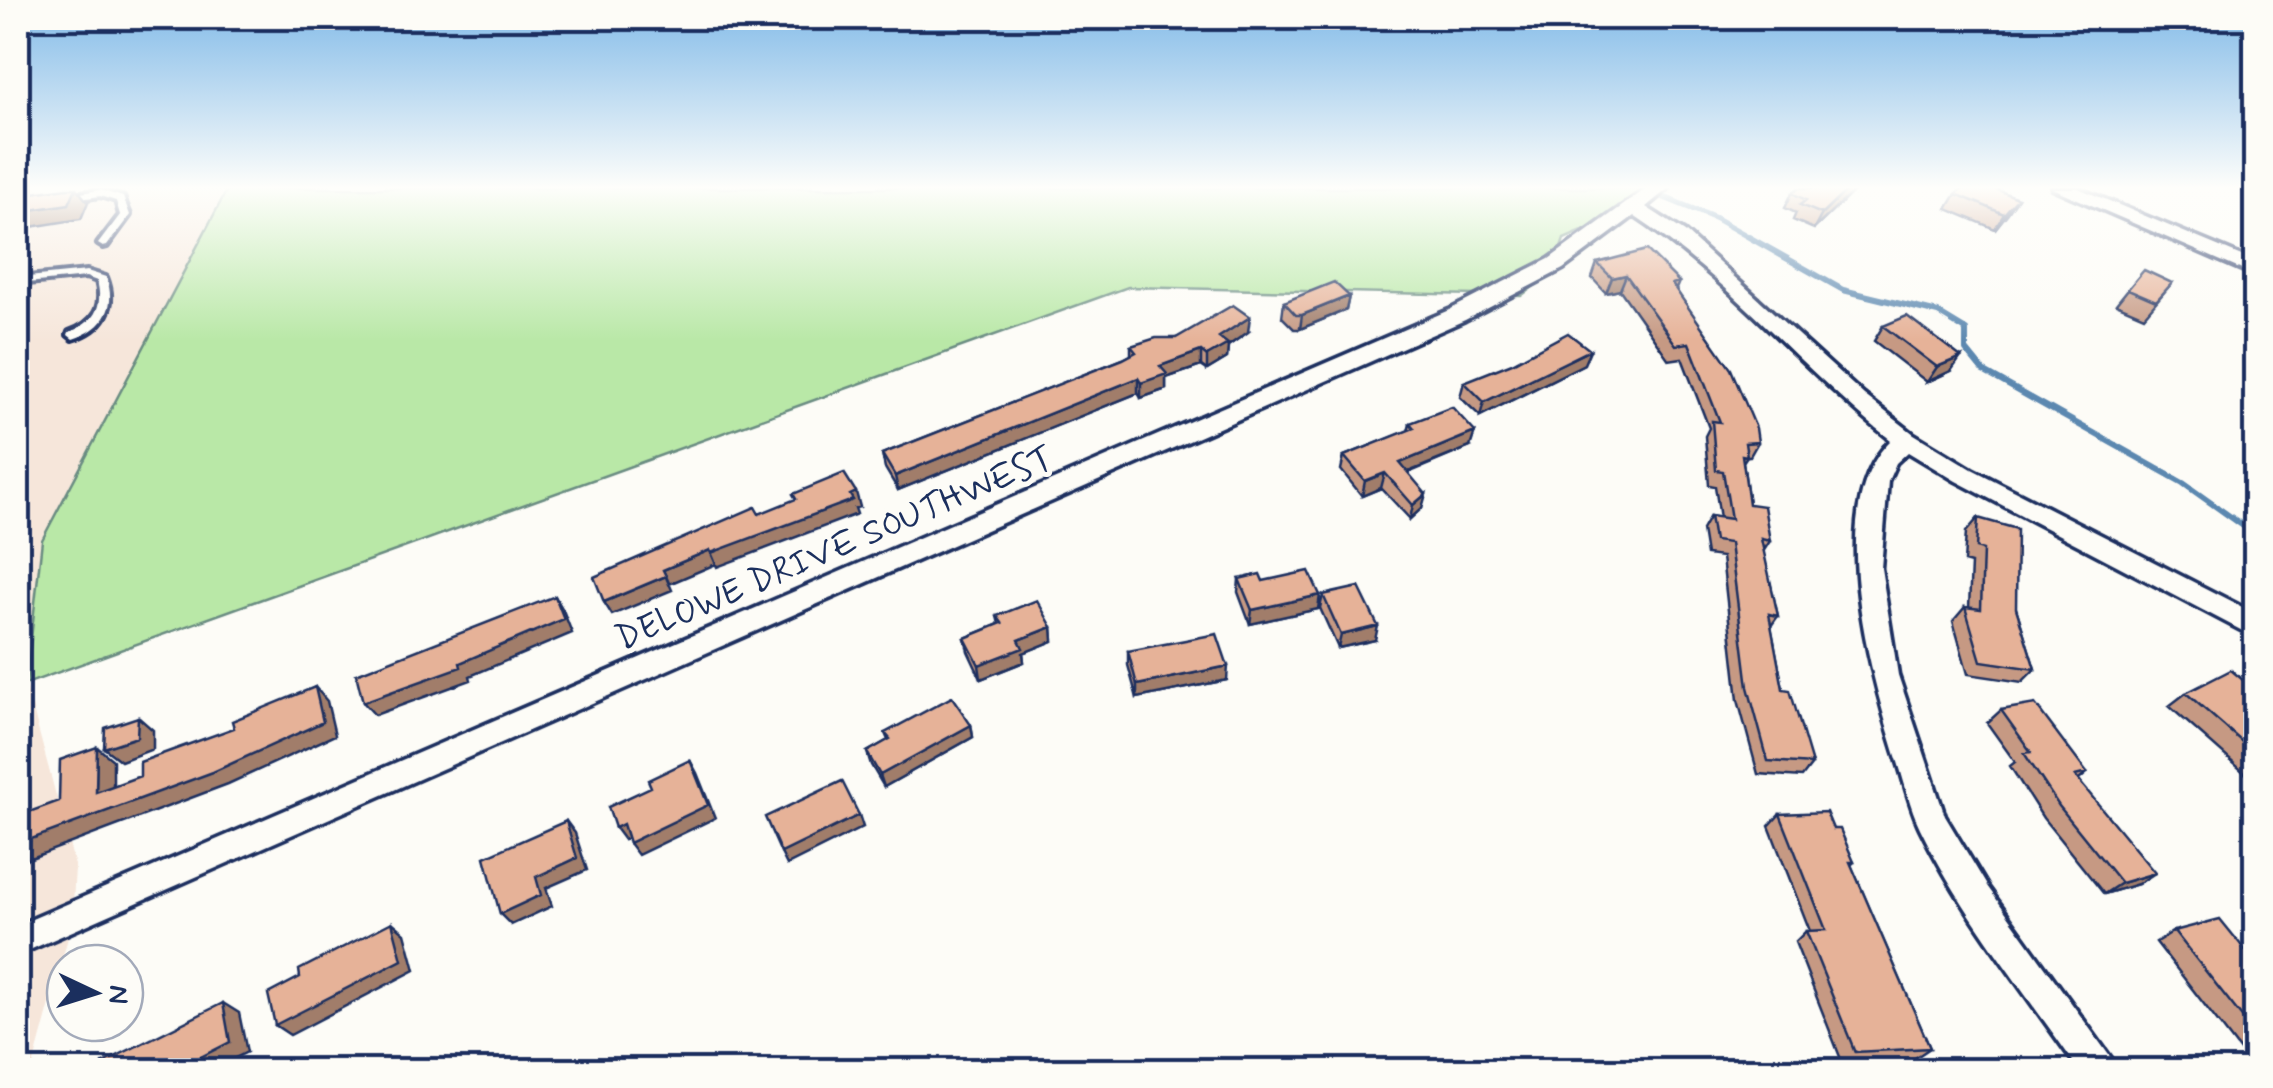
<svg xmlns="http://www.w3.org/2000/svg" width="2273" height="1088" font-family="Mynerve,sans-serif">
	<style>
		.built { fill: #f6e6da }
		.green { fill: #b9e8a7; stroke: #6a8c82; stroke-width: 2.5 }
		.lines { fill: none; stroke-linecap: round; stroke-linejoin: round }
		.stream { stroke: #5c88b0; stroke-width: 6 }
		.service-casing { stroke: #1b2f5e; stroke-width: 8 }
		.minor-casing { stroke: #1b2f5e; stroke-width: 7 }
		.service { fill: #fdfcf7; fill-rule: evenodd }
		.minor { fill: #fdfcf7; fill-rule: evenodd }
		.wall { fill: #c69983; stroke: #1b2f5e; stroke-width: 2.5 }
		.shaded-wall { fill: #a17d6a; stroke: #1b2f5e; stroke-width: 2.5 }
		.building { fill: #e6b298; stroke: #1b2f5e; stroke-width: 2.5 }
		.labels { text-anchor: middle; stroke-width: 10; stroke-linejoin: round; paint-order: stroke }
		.street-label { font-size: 35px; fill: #1b2f5e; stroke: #fdfcf7 }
	</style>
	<rect width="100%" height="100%" fill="#fdfcf7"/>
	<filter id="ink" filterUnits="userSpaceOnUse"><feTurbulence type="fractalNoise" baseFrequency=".01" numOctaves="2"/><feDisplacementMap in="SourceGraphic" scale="20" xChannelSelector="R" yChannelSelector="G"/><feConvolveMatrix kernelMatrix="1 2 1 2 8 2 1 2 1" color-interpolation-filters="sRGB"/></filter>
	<g filter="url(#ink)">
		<path class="built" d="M 18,188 L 228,188 L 42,540 L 26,684 L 75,866 L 72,923 L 32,1070 L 18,1070 Z"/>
		<path class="green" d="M 228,188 L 1668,188 L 1654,200 L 1564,239 L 1553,272 L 1521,296 L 1128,287 L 26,684 L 42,540 Z"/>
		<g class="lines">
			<path class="stream" d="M 1641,188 L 1715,218 L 1843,290 L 1938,313 L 1966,330 L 1966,350 L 1983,371 L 2183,483 L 2256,535"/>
			<g class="service-casing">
				<path id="service" d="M 100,190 L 123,197 L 130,215 L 107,246 L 103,247 L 98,244 L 120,215 L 116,201 L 100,196 L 67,201 L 62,198 L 67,195 Z
					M 87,271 L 106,277 C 118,308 103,329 73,339 L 68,335 L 69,332 C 94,323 104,307 97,281 L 86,277 L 18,284 L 18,278 Z"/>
			</g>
			<g class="minor-casing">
				<path id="minor" d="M 1647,188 L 1669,188 L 1646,207 L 1685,232 L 1864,395 L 1914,434 L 1972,469 L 2256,614 L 2256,638 L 1956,481 L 1908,452 L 1896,463 L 1888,481 L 1881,568 L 1898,675 L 1945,816 L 1987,886 L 2111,1058 L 2116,1070 L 2079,1070 C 2025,992 1962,914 1920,828 C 1910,807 1905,784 1898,762 C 1873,683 1821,506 1891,440 C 1802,370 1729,278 1634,216 L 1563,269 L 1465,320 L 18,955 L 18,925 L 1449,310 L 1549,259 Z
					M 2052,188 L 2078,188 L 2256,262 L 2256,276 Z"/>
			</g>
			<use href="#service" class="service"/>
			<use href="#minor" class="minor"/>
		</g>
		<path class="wall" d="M 1857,188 L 1814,229 L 1793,220 L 1796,213 L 1785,208 L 1792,193 Z
			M 1956,194 L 2018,198 L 1995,229 L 1947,209 Z
			M 1597,263 L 1679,282 L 1676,289 L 1758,442 L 1750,456 L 1747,456 L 1743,462 L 1749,504 L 1770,541 L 1763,552 L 1778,616 L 1771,626 L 1783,689 L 1812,764 L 1802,777 L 1758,774 L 1738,700 L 1722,557 L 1706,555 L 1702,530 L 1710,516 L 1720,518 L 1715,486 L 1709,485 L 1705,436 L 1709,428 L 1682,358 L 1669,360 L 1620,290 L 1606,293 L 1592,278 Z
			M 2172,283 L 2144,316 L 2116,304 L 2128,289 Z
			M 1349,296 L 1346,310 L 1300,329 L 1294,329 L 1282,317 L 1284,302 Z
			M 1883,326 L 1951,371 L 1927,382 L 1874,341 Z
			M 1248,332 L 1228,346 L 1227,358 L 1207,370 L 1201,366 L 1166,378 L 1166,389 L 1141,398 L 1138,393 L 898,490 L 885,468 L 882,454 L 1123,359 L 1131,355 L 1131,346 L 1176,338 Z
			M 1584,364 L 1480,416 L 1460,397 L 1464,382 Z
			M 1410,423 L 1470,447 L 1408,473 L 1422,508 L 1410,519 L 1381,488 L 1362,496 L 1341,470 L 1344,456 L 1408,431 Z
			M 1978,518 L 2016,608 L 2035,669 L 2022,682 L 1968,674 L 1953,621 L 1965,607 L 1969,608 L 1971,564 L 1964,562 L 1966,532 Z
			M 1239,579 L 1263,581 L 1320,595 L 1318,609 L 1250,624 L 1238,592 Z
			M 1323,595 L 1375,640 L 1338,648 L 1320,608 Z
			M 997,616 L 1052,627 L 1053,641 L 1023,653 L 1024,662 L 981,679 L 968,651 L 965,638 L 999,624 Z
			M 1128,651 L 1227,680 L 1137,698 L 1128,665 Z
			M 2186,693 L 2256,717 L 2256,783 L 2169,706 Z
			M 2001,710 L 2087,773 L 2079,780 L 2138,884 L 2104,894 L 2043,818 L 2010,766 L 2015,762 L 1987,723 Z
			M 971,725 L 973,737 L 884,787 L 871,765 L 867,752 L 888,740 L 885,733 Z
			M 1780,814 L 1833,829 L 1854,862 L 1851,865 L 1930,1048 L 1915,1058 L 1842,1062 L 1795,942 L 1806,931 L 1810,931 L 1769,826 Z
			M 2174,931 L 2256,961 L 2256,1064 L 2251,1065 L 2156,942 Z"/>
		<path class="shaded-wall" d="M 76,188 L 88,202 L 81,219 L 18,229 L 18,212 Z
			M 1849,188 L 1857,188 L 1814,229 L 1822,214 Z
			M 2018,198 L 2008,213 L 1995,229 L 2004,214 Z
			M 1626,275 L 1620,290 L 1606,293 L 1612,278 Z
			M 1349,296 L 1346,310 L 1300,329 L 1302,315 Z
			M 1250,317 L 1248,332 L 1228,346 L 1227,358 L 1207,370 L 1207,356 L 1219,337 Z
			M 1590,350 L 1584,364 L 1480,416 L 1484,402 Z
			M 1201,351 L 1201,366 L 1166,378 L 1166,389 L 1141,398 L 1141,383 L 1160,366 Z
			M 1961,357 L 1951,371 L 1927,382 L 1937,367 Z
			M 1138,378 L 1138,393 L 898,490 L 895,476 Z
			M 1475,432 L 1470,447 L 1396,477 L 1400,463 Z
			M 1385,473 L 1381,488 L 1362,496 L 1365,481 Z
			M 856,492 L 860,507 L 855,508 L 857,514 L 717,567 L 711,553 Z
			M 1426,494 L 1422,508 L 1410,519 L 1413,505 Z
			M 710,550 L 716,564 L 669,584 L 663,570 Z
			M 666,576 L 672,590 L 612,615 L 604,602 Z
			M 1320,595 L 1318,609 L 1250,624 L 1252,610 Z
			M 555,596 L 563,610 L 572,633 L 470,676 L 471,680 L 375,715 L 363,702 L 460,663 Z
			M 1378,626 L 1375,640 L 1338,648 L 1341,635 Z
			M 1052,627 L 1053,641 L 1023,653 L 1024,662 L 981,679 L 979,665 L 1019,640 Z
			M 1228,666 L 1227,680 L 1137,698 L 1137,685 Z
			M 315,687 L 327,701 L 335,735 L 228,784 L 18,863 L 18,844 Z
			M 138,717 L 153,730 L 153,749 L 121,761 L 104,748 Z
			M 971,725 L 973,737 L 884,787 L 880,775 Z
			M 97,747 L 113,760 L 113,804 L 96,792 Z
			M 690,760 L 697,773 L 715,818 L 638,855 L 629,843 Z
			M 859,815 L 863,827 L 787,865 L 781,853 Z
			M 566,821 L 575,833 L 587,870 L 546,888 L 552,906 L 511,925 L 500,914 L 536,877 Z
			M 623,824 L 631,836 L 624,840 L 615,828 Z
			M 2155,873 L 2138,884 L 2104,894 L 2121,883 Z
			M 392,922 L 405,933 L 415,970 L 290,1035 L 275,1025 Z
			M 223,1003 L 239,1013 L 247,1052 L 211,1070 L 175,1070 Z"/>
		<path class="building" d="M 67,188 L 76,188 L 69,204 L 18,212 L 18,195 Z
			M 1798,188 L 1849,188 L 1822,214 L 1800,205 L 1806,200 L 1792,193 Z
			M 1962,188 L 1993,188 L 2018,198 L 2004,214 L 1956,194 Z
			M 1647,250 L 1679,282 L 1672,284 L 1731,369 L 1756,428 L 1758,442 L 1745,443 L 1747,456 L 1742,455 L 1749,504 L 1764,506 L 1770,541 L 1761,539 L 1778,616 L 1769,614 L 1783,689 L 1790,690 L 1812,764 L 1768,761 L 1748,687 L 1730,543 L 1714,541 L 1710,516 L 1731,519 L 1723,471 L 1716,470 L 1712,421 L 1720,422 L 1689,343 L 1676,345 L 1626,275 L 1612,278 L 1597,263 Z
			M 2144,270 L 2172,283 L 2156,301 L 2128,289 Z
			M 1334,282 L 1349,296 L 1302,315 L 1296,315 L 1284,302 Z
			M 1233,305 L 1250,317 L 1219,337 L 1228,344 L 1207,356 L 1201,351 L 1160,366 L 1167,374 L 1141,383 L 1138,378 L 895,476 L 882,454 L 1123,359 L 1136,352 L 1131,346 L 1156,338 L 1176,338 Z
			M 1907,316 L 1961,357 L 1937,367 L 1883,326 Z
			M 1568,333 L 1590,350 L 1484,402 L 1464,382 L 1512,363 Z
			M 1452,407 L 1475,432 L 1400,463 L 1426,494 L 1413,505 L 1385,473 L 1365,481 L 1344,456 L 1414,428 L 1410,423 Z
			M 844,473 L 856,492 L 850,495 L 853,500 L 711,553 L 710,550 L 663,570 L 666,576 L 604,602 L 594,577 L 755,507 L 759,514 L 796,499 L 793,494 Z
			M 1978,518 L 2017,529 L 2016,608 L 2035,669 L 1981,661 L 1965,607 L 1981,609 L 1983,550 L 1976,548 Z
			M 1309,571 L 1320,595 L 1252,610 L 1239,579 L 1260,574 L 1263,581 Z
			M 1359,587 L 1378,626 L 1341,635 L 1323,595 Z
			M 555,596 L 564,619 L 460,663 L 461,667 L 363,702 L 356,674 Z
			M 1037,600 L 1052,627 L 1019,640 L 1023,648 L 979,665 L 965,638 L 1002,623 L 997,616 Z
			M 1217,634 L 1228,666 L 1137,685 L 1128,651 Z
			M 2231,670 L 2256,691 L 2256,712 L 2252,714 L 2256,717 L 2256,754 L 2186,693 Z
			M 315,687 L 323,722 L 213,772 L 18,844 L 18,816 L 59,801 L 60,760 L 97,747 L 96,792 L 140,776 L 140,762 L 234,728 L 232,721 Z
			M 952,697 L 971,725 L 880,775 L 867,752 L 890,739 L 885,733 Z
			M 2035,704 L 2087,773 L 2075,776 L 2155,873 L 2121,883 L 2059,806 L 2024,753 L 2031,752 L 2001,710 Z
			M 138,717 L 137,737 L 104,748 L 105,728 Z
			M 690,760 L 708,805 L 629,843 L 623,824 L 615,828 L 608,807 L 651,787 L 648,780 Z
			M 842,781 L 859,815 L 781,853 L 765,817 Z
			M 1826,812 L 1833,829 L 1840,829 L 1854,862 L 1850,862 L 1930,1048 L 1855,1052 L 1806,931 L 1826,930 L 1780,814 Z
			M 566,821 L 577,858 L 536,877 L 541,895 L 500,914 L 485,857 Z
			M 2220,919 L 2254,961 L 2256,961 L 2256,1035 L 2174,931 Z
			M 392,922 L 402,960 L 275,1025 L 268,994 L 300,977 L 299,970 Z
			M 223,1003 L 230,1042 L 175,1070 L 103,1070 L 103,1063 Z"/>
	</g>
	<linearGradient id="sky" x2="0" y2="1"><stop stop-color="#81bae8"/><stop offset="0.55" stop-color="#fefefb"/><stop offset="1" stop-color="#fefefb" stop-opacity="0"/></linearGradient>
	<rect width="2273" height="341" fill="url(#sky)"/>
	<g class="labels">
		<g class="street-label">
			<text transform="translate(834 547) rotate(-23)" y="12">DELOWE DRIVE SOUTHWEST</text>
		</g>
	</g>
	<rect width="2273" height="1088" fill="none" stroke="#fdfcf7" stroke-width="60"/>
	<rect x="30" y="30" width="2213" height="1028" fill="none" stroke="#1b2f5e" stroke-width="4" filter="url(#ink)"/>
	<g transform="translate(95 993) rotate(94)"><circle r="48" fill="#fdfcf7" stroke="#a3aaba" stroke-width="2.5"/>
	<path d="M0-8L18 38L0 25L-18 38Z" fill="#1b2f5e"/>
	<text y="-15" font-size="28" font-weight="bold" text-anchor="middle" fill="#1b2f5e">N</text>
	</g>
</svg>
